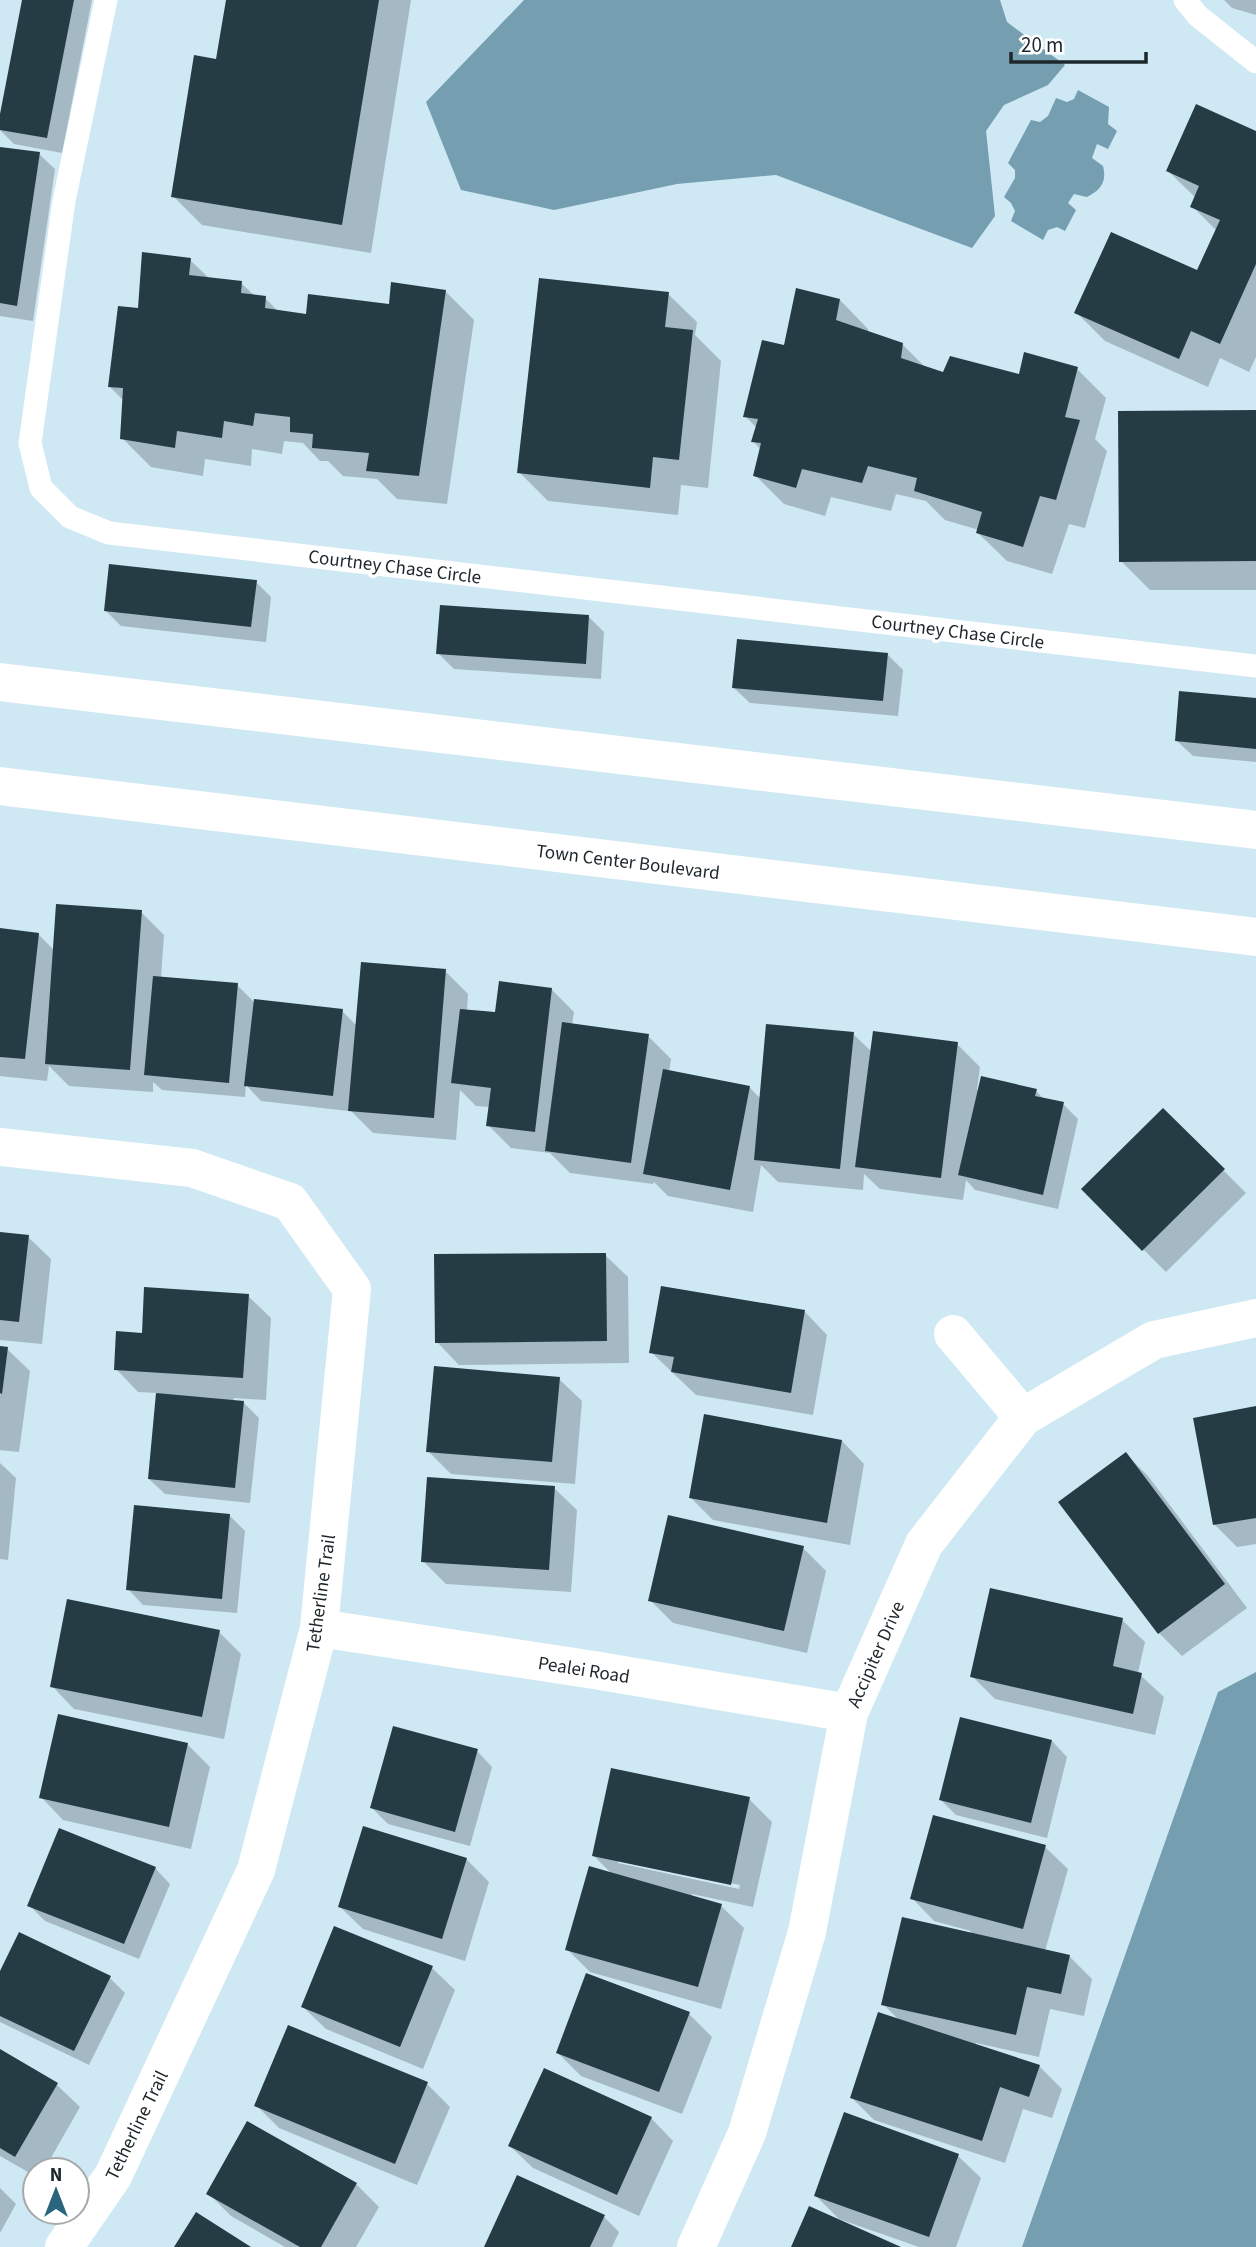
<svg xmlns="http://www.w3.org/2000/svg" width="1256" height="2247" font-family="'Source Sans 3',sans-serif">
	<style>
		.water { fill: #759fb1 }
		.shadow { fill: #0003; fill-rule: evenodd }
		.building { fill: #263c45 }
		.lines { fill: none; stroke-linecap: round; stroke-linejoin: round }
		.service { stroke: #fff; stroke-width: 23 }
		.minor { stroke: #fff; stroke-width: 38 }
		.secondary { stroke: #fff; stroke-width: 38 }
		.labels { text-anchor: middle; stroke-width: 7; stroke-linejoin: round; paint-order: stroke }
		.street-label { font-size: 19px; fill: #1d272b; stroke: #fff }
	</style>
	<rect width="100%" height="100%" fill="#cee8f4"/>
	<path class="water" d="M 524,0 L 1000,0 L 1007,22 L 1065,65 L 1048,85 L 1004,105 L 986,131 L 995,216 L 972,248 L 776,175 L 677,184 L 554,210 L 461,190 L 426,102 Z
		M 1078,90 L 1109,107 L 1108,124 L 1117,131 L 1108,149 L 1097,144 L 1092,158 L 1103,166 C 1107,182 1101,190 1087,197 L 1074,194 L 1068,203 L 1076,210 L 1065,231 L 1057,227 L 1048,230 L 1043,240 L 1011,221 L 1015,211 L 1011,203 L 1004,197 L 1015,178 L 1015,170 L 1008,163 L 1031,120 L 1040,122 L 1048,116 L 1056,98 L 1067,102 L 1074,99 Z
		M 1256,1672 L 1256,2247 L 1022,2247 L 1218,1692 Z"/>
	<path class="shadow" d="M 24,0 L 92,0 L 62,153 L 14,144 L 0,130 Z
		M 228,0 L 411,0 L 371,253 L 202,225 L 173,196 L 218,61 Z
		M 1224,0 L 1256,0 L 1256,15 L 1232,8 Z
		M 1256,133 L 1256,357 L 1249,372 L 1220,358 L 1208,387 L 1105,341 L 1076,312 L 1198,273 L 1217,231 L 1192,206 L 1196,198 L 1168,171 Z
		M 0,149 L 39,154 L 55,169 L 33,321 L 0,316 Z
		M 190,260 L 210,279 L 241,283 L 255,296 L 265,298 L 279,312 L 308,315 L 391,306 L 445,291 L 474,320 L 447,504 L 397,499 L 377,479 L 343,476 L 328,461 L 320,461 L 303,443 L 284,441 L 282,454 L 252,449 L 251,466 L 205,459 L 203,476 L 151,467 L 122,438 L 124,401 L 110,387 L 139,309 Z
		M 668,294 L 697,322 L 695,335 L 721,361 L 708,488 L 681,485 L 678,515 L 548,501 L 519,472 Z
		M 840,300 L 868,329 L 868,333 L 902,344 L 926,368 L 944,374 L 1021,376 L 1077,369 L 1106,398 L 1095,439 L 1107,451 L 1085,528 L 1069,524 L 1052,574 L 1007,561 L 978,533 L 979,530 L 945,520 L 926,501 L 896,494 L 891,511 L 831,497 L 825,516 L 784,504 L 755,475 L 761,450 L 753,441 L 757,428 L 745,416 L 785,347 Z
		M 1256,411 L 1256,590 L 1150,590 L 1121,561 Z
		M 256,582 L 271,597 L 266,642 L 121,626 L 106,611 Z
		M 589,617 L 604,632 L 601,679 L 454,669 L 438,653 Z
		M 887,654 L 903,670 L 898,716 L 750,703 L 734,688 Z
		M 1256,700 L 1256,762 L 1193,756 L 1177,741 Z
		M 141,912 L 164,935 L 161,978 L 237,985 L 255,1003 L 342,1011 L 357,1026 L 445,971 L 468,994 L 467,1011 L 497,1014 L 551,989 L 574,1012 L 572,1025 L 648,1036 L 671,1059 L 669,1072 L 749,1087 L 761,1099 L 853,1034 L 872,1052 L 957,1044 L 980,1067 L 977,1090 L 1036,1091 L 1045,1100 L 1063,1104 L 1078,1119 L 1058,1209 L 975,1190 L 966,1180 L 963,1200 L 880,1189 L 864,1174 L 863,1190 L 778,1182 L 761,1165 L 753,1212 L 668,1196 L 654,1182 L 653,1184 L 570,1173 L 550,1153 L 511,1148 L 488,1125 L 490,1107 L 476,1106 L 460,1090 L 456,1140 L 373,1133 L 349,1109 L 348,1111 L 261,1101 L 246,1085 L 245,1097 L 162,1090 L 153,1082 L 153,1092 L 69,1086 L 49,1066 L 47,1081 L 0,1076 L 0,930 L 38,934 L 54,950 Z
		M 1163,1110 L 1246,1193 L 1166,1272 L 1083,1189 Z
		M 0,1234 L 28,1237 L 51,1259 L 42,1344 L 0,1340 Z
		M 605,1255 L 628,1277 L 629,1363 L 459,1365 L 437,1342 Z
		M 248,1296 L 271,1318 L 266,1400 L 234,1398 L 233,1402 L 243,1402 L 259,1418 L 250,1503 L 165,1494 L 149,1479 L 158,1393 L 138,1392 L 116,1369 L 143,1335 Z
		M 805,1312 L 827,1335 L 813,1415 L 696,1395 L 651,1352 Z
		M 0,1348 L 7,1349 L 30,1371 L 19,1452 L 0,1450 Z
		M 559,1379 L 582,1401 L 575,1484 L 451,1474 L 428,1451 Z
		M 1256,1408 L 1256,1544 L 1237,1547 L 1215,1525 Z
		M 842,1441 L 864,1464 L 850,1545 L 713,1520 L 690,1497 Z
		M 1126,1454 L 1148,1476 L 1247,1608 L 1182,1656 L 1159,1633 L 1060,1503 Z
		M 0,1463 L 16,1478 L 8,1560 L 0,1559 Z
		M 554,1488 L 577,1510 L 571,1592 L 446,1584 L 423,1561 Z
		M 229,1515 L 245,1531 L 237,1613 L 143,1605 L 128,1589 Z
		M 803,1548 L 826,1571 L 807,1653 L 673,1623 L 650,1600 Z
		M 1122,1620 L 1145,1642 L 1138,1673 L 1164,1697 L 1155,1735 L 995,1699 L 972,1676 Z
		M 219,1632 L 241,1654 L 224,1739 L 74,1709 L 52,1686 Z
		M 1052,1741 L 1067,1757 L 1047,1838 L 956,1815 L 941,1800 Z
		M 187,1744 L 210,1767 L 191,1849 L 63,1820 L 41,1797 Z
		M 477,1751 L 492,1767 L 470,1846 L 388,1824 L 372,1808 Z
		M 749,1799 L 772,1822 L 753,1907 L 692,1894 L 692,1897 L 721,1906 L 744,1928 L 721,2009 L 590,1972 L 567,1949 L 613,1875 L 594,1856 ZM 618,1860 L 740,1885 L 739,1889 L 618,1863 Z
		M 1045,1847 L 1068,1869 L 1045,1951 L 1069,1956 L 1092,1979 L 1084,2016 L 1050,2009 L 1039,2057 L 976,2043 L 975,2046 L 1039,2066 L 1062,2089 L 1052,2118 L 1023,2109 L 1005,2163 L 874,2120 L 852,2098 L 900,2021 L 883,2004 L 970,1934 L 971,1931 L 934,1921 L 912,1898 Z
		M 466,1859 L 489,1882 L 465,1961 L 363,1929 L 340,1907 Z
		M 155,1868 L 170,1884 L 139,1959 L 45,1921 L 29,1905 Z
		M 432,1968 L 455,1990 L 423,2069 L 326,2029 L 303,2007 Z
		M 0,1975 L 110,1978 L 125,1993 L 89,2065 L 0,2022 Z
		M 689,2014 L 712,2037 L 682,2114 L 581,2076 L 558,2053 Z
		M 289,2027 L 427,2084 L 450,2107 L 417,2185 L 279,2128 L 256,2105 Z
		M 0,2051 L 57,2085 L 80,2107 L 44,2170 L 35,2170 L 35,2176 L 0,2156 Z
		M 651,2118 L 673,2141 L 639,2216 L 533,2168 L 510,2146 Z
		M 958,2156 L 981,2178 L 956,2247 L 919,2247 L 839,2219 L 816,2196 Z
		M 356,2184 L 379,2207 L 356,2247 L 285,2247 L 231,2216 L 208,2193 Z
		M 0,2188 L 16,2204 L 0,2233 Z
		M 604,2217 L 619,2232 L 612,2247 L 486,2247 Z"/>
	<path class="building" d="M 22,0 L 74,0 L 47,138 L 0,130 L 0,114 Z
		M 226,0 L 379,0 L 342,225 L 171,197 L 194,55 L 216,59 Z
		M 1196,104 L 1256,131 L 1256,264 L 1220,344 L 1191,331 L 1179,359 L 1074,313 L 1111,232 L 1197,270 L 1220,220 L 1190,207 L 1199,186 L 1166,171 Z
		M 0,147 L 40,152 L 17,306 L 0,303 Z
		M 142,252 L 191,258 L 189,275 L 242,281 L 241,293 L 266,296 L 265,308 L 306,314 L 308,294 L 389,304 L 391,282 L 446,290 L 419,476 L 366,471 L 369,453 L 312,448 L 313,434 L 290,432 L 290,417 L 255,413 L 253,426 L 224,421 L 222,438 L 177,431 L 175,448 L 120,439 L 123,388 L 108,387 L 118,306 L 138,308 Z
		M 539,278 L 669,292 L 665,327 L 693,330 L 679,460 L 653,457 L 650,488 L 517,473 Z
		M 796,288 L 840,299 L 836,320 L 903,343 L 901,358 L 943,372 L 950,356 L 1019,374 L 1024,352 L 1078,367 L 1065,417 L 1080,420 L 1056,500 L 1040,496 L 1023,547 L 976,533 L 982,512 L 914,491 L 917,478 L 868,466 L 862,483 L 802,469 L 796,488 L 753,476 L 761,443 L 751,442 L 758,419 L 743,417 L 762,340 L 784,345 Z
		M 1256,410 L 1256,561 L 1119,562 L 1118,411 Z
		M 109,564 L 257,580 L 251,627 L 104,611 Z
		M 440,605 L 589,615 L 586,664 L 436,654 Z
		M 737,639 L 888,653 L 883,701 L 732,688 Z
		M 1179,691 L 1256,698 L 1256,749 L 1175,741 Z
		M 56,904 L 142,910 L 130,1070 L 45,1064 Z
		M 0,928 L 39,933 L 25,1059 L 0,1057 Z
		M 361,962 L 446,969 L 434,1118 L 348,1111 Z
		M 153,976 L 238,983 L 229,1083 L 144,1075 Z
		M 499,981 L 552,988 L 535,1132 L 486,1126 L 491,1088 L 451,1083 L 460,1009 L 495,1012 Z
		M 254,999 L 343,1009 L 333,1096 L 244,1086 Z
		M 562,1022 L 649,1034 L 631,1163 L 545,1151 Z
		M 766,1024 L 854,1032 L 840,1169 L 754,1160 Z
		M 873,1031 L 958,1042 L 941,1178 L 855,1167 Z
		M 663,1069 L 750,1086 L 730,1190 L 643,1174 Z
		M 981,1076 L 1037,1089 L 1035,1096 L 1064,1102 L 1043,1195 L 958,1175 Z
		M 1163,1108 L 1225,1169 L 1142,1251 L 1081,1189 Z
		M 0,1232 L 29,1235 L 19,1322 L 0,1320 Z
		M 606,1253 L 607,1341 L 435,1343 L 434,1254 Z
		M 661,1286 L 805,1310 L 791,1393 L 671,1372 L 674,1357 L 649,1353 Z
		M 144,1287 L 249,1294 L 243,1378 L 114,1370 L 116,1331 L 142,1333 Z
		M 0,1346 L 8,1347 L 2,1394 L 0,1393 Z
		M 434,1366 L 560,1377 L 552,1462 L 426,1452 Z
		M 156,1393 L 244,1401 L 235,1488 L 148,1479 Z
		M 1256,1406 L 1256,1518 L 1213,1525 L 1193,1418 Z
		M 704,1414 L 842,1440 L 827,1523 L 689,1498 Z
		M 1126,1452 L 1225,1584 L 1158,1634 L 1058,1502 Z
		M 427,1477 L 555,1486 L 549,1570 L 421,1562 Z
		M 134,1505 L 230,1514 L 222,1599 L 126,1590 Z
		M 668,1515 L 804,1546 L 784,1631 L 648,1601 Z
		M 990,1588 L 1123,1618 L 1113,1666 L 1142,1673 L 1133,1714 L 970,1677 Z
		M 67,1599 L 220,1630 L 202,1717 L 50,1687 Z
		M 58,1714 L 188,1743 L 169,1827 L 39,1798 Z
		M 960,1717 L 1052,1740 L 1031,1823 L 939,1800 Z
		M 393,1726 L 478,1749 L 455,1832 L 370,1808 Z
		M 611,1768 L 750,1797 L 731,1885 L 592,1856 Z
		M 933,1815 L 1046,1845 L 1023,1929 L 910,1899 Z
		M 363,1826 L 467,1858 L 442,1939 L 338,1907 Z
		M 59,1828 L 156,1867 L 124,1944 L 27,1906 Z
		M 589,1866 L 722,1904 L 698,1987 L 565,1950 Z
		M 902,1917 L 1070,1955 L 1061,1994 L 1027,1987 L 1016,2035 L 881,2005 Z
		M 334,1926 L 433,1966 L 400,2047 L 301,2007 Z
		M 19,1932 L 111,1976 L 74,2051 L 0,2016 L 0,1971 Z
		M 586,1973 L 690,2012 L 659,2092 L 556,2053 Z
		M 878,2012 L 1040,2065 L 1029,2097 L 1000,2087 L 982,2141 L 850,2098 Z
		M 288,2025 L 428,2082 L 395,2164 L 254,2106 Z
		M 0,2049 L 58,2083 L 15,2157 L 0,2148 Z
		M 544,2068 L 652,2117 L 617,2195 L 508,2146 Z
		M 844,2112 L 959,2154 L 929,2237 L 814,2196 Z
		M 247,2121 L 357,2183 L 321,2247 L 300,2247 L 206,2194 Z
		M 517,2175 L 605,2215 L 590,2247 L 484,2247 Z
		M 809,2206 L 901,2247 L 791,2247 Z
		M 196,2212 L 251,2247 L 174,2247 Z"/>
	<g class="lines">
		<path class="service" d="M 106,0 L 64,201 L 30,443 L 41,488 L 70,517 L 109,533 L 1256,666
			M 1185,0 L 1198,16 L 1256,62"/>
		<path class="minor" d="M 0,1147 L 192,1168 L 290,1202 L 352,1289 L 319,1628 L 256,1870 L 113,2176 L 64,2247
			M 953,1334 L 1023,1417
			M 319,1628 L 594,1670 L 849,1713
			M 696,2247 L 747,2133 L 807,1932 L 849,1713 L 924,1544 L 1023,1417 L 1154,1340 L 1256,1318"/>
		<path class="secondary" d="M 0,682 L 1256,830
			M 0,786 L 1256,937"/>
	</g>
	<g class="labels">
		<g class="street-label">
			<text transform="translate(395 566) rotate(7)" y="7">Courtney Chase Circle</text>
			<text transform="translate(958 631) rotate(7)" y="7">Courtney Chase Circle</text>
			<text transform="translate(628 861) rotate(7)" y="7">Town Center Boulevard</text>
			<text transform="translate(320 1593) rotate(-82)" y="7">Tetherline Trail</text>
			<text transform="translate(875 1654) rotate(-66)" y="7">Accipiter Drive</text>
			<text transform="translate(584 1669) rotate(9)" y="7">Pealei Road</text>
			<text transform="translate(136 2125) rotate(-64)" y="7">Tetherline Trail</text>
		</g>
	</g>
	<g transform="translate(56 2191)"><circle r="33" fill="#ffffff" stroke="#a5a9aa" stroke-width="2"/>
	<path d="M0-5L12 26L0 18L-12 26Z" fill="#29667d"/>
	<text y="-10" font-size="19" font-weight="bold" text-anchor="middle" fill="#1d272b">N</text>
	</g>
	<path d="M1011 52v10h135v-10" fill="none" stroke="#1d272b" stroke-width="3.5"/>
	<text x="1021" y="52" font-size="21" fill="#1d272b" stroke="#ffffff" stroke-width="5" paint-order="stroke">20 m</text>
</svg>
